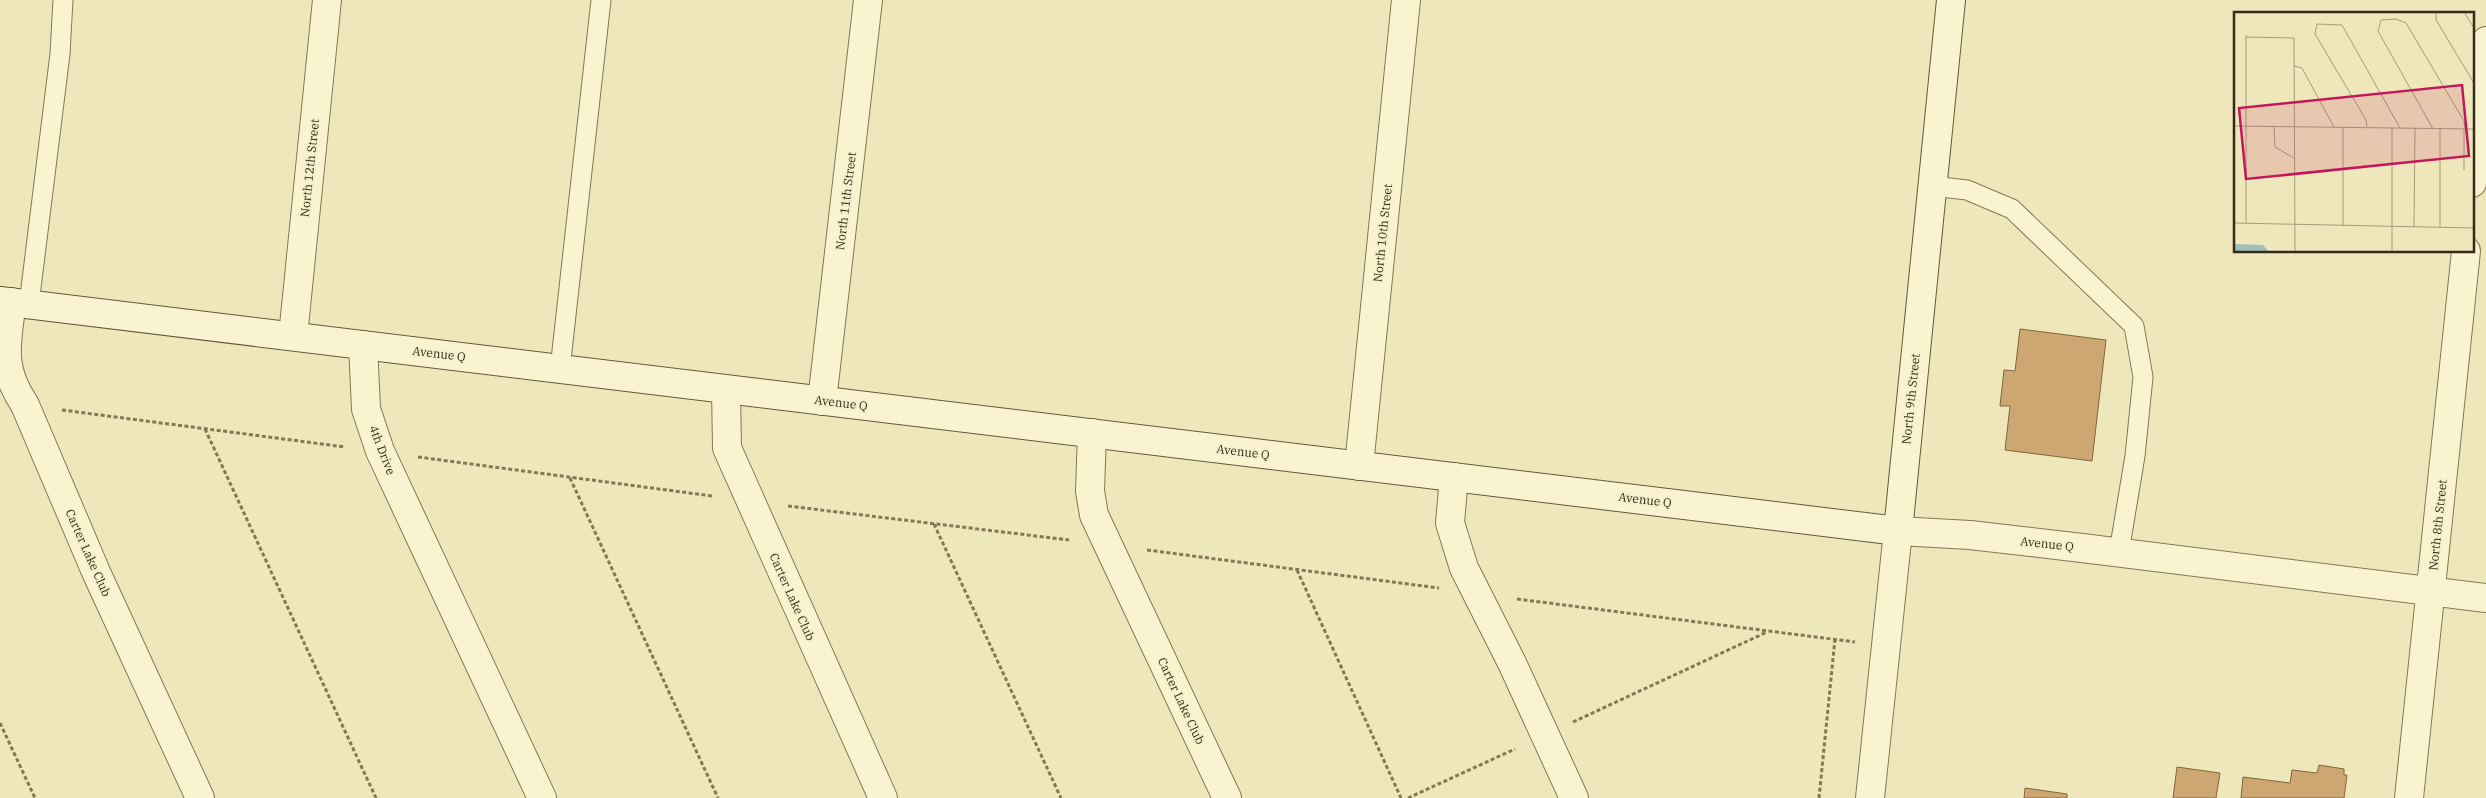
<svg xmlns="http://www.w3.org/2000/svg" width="2486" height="798" font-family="'IBM Plex Serif',serif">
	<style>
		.building { fill: #cca771; stroke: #84653c }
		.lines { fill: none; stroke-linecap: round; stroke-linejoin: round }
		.lane-casing { stroke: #857756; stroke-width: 21 }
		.street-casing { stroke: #857756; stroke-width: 30 }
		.secondary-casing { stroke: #665839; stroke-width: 30 }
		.path { stroke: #857756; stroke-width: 3; stroke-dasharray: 4 2.5; stroke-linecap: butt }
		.lane { stroke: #f9f3cf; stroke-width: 19 }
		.street { stroke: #f9f3cf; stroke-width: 28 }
		.secondary { stroke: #f9f3cf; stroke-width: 28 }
		.labels { text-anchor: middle; stroke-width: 4; stroke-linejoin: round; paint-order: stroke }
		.street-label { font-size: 12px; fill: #342b1b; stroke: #f5f0cc }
		.inset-road { fill: none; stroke: #a49c7c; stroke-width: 1 }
		.view { fill: #c2185b; fill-opacity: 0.15; stroke: #c2185b; stroke-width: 2.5 }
		.inset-edge { fill: none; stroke: #342b1b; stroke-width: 2.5 }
	</style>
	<rect width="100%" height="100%" fill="#eee7bc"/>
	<path class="building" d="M 2020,329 L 2106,340 L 2092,461 L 2005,450 L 2010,406 L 2000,406 L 2004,370 L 2015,371 Z
		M 2319,765 L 2344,769 L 2344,775 L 2347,775 L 2344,798 L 2241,798 L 2243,777 L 2290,783 L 2292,770 L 2317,773 Z
		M 2177,767 L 2220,773 L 2216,798 L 2173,798 Z
		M 2025,788 L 2067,794 L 2067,798 L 2024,798 Z"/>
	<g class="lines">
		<g class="lane-casing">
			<path id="lane" d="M 1932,186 L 1967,190 L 2012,209 L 2134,326 L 2143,377 L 2135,456 L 2119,552
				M 29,304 L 60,54 L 63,0
				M 560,369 L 601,0"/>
		</g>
		<g class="street-casing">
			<path id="street" d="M 2472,183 L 2486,41
				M 12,302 C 6,345 0,368 25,405 L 96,572 L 200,798
				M 293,336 L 327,0
				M 363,345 L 366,409 L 380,451 L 542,798
				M 726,390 L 727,448 L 883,798
				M 822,401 L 868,0
				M 1092,433 L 1090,491 L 1094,515 L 1227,798
				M 1359,466 L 1406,0
				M 1454,477 L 1450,523 L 1464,568 L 1512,663 L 1574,798
				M 1870,798 L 1898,531 L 1970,535 L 2082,548 L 2486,598
				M 2409,798 L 2466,251"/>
		</g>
		<g class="secondary-casing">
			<path id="secondary" d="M 0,301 L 1898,531 L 1951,0"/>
		</g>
		<path class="path" d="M 62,410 L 345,447
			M 205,429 L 376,798
			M 418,457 L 712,496
			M 570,478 L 718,798
			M 788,506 L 1069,540
			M 934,524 L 1061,798
			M 1147,550 L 1439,588
			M 1297,570 L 1401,798
			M 1517,599 L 1855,642
			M 1573,722 L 1767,632
			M 0,723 L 35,798
			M 1408,798 L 1515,749
			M 1819,798 L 1835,639"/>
		<use href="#lane" class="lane"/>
		<use href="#street" class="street"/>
		<use href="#secondary" class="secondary"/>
	</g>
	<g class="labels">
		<g class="street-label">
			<text transform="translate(310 168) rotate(-84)" y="4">North 12th Street</text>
			<text transform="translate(846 201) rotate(-83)" y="4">North 11th Street</text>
			<text transform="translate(1383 233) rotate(-84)" y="4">North 10th Street</text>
			<text transform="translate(439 354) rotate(7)" y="4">Avenue Q</text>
			<text transform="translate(1911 399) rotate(-84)" y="4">North 9th Street</text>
			<text transform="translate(841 403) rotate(7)" y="4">Avenue Q</text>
			<text transform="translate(382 450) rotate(69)" y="4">4th Drive</text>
			<text transform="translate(1243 452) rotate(7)" y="4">Avenue Q</text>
			<text transform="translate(1645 500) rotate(7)" y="4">Avenue Q</text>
			<text transform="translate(2438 525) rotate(-84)" y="4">North 8th Street</text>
			<text transform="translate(2047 544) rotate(6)" y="4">Avenue Q</text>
			<text transform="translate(88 553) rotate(66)" y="4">Carter Lake Club</text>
			<text transform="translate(792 597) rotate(66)" y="4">Carter Lake Club</text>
			<text transform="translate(1181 701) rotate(65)" y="4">Carter Lake Club</text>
		</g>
	</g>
	<g transform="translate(2234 12)">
		<rect width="240" height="240" fill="#eee7bc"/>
		<path d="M 0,232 L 29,233 L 35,240 L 0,240 Z" fill="#a0bfbb"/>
		<path class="inset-road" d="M 202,0 L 202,8 L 240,71M 230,0 L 240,16M 12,23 L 12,211M 12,25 L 60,26 L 61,240M 60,54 L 68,56 L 100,115M 0,114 L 240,117M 40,115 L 41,135 L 60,146M 109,115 L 109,214M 133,115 L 132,108 L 81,22 L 83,12 L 108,13 L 166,116M 158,116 L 158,240M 199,117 L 144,19 L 147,8 L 162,7 L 172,11 L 230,109 L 231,117M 206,117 L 206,215M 230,117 L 230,158M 0,211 L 240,216M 180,215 L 181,116"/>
		<path class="view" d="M 228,73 L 235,144 L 12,167 L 5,96 Z"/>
		<rect width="240" height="240" class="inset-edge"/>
	</g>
</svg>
